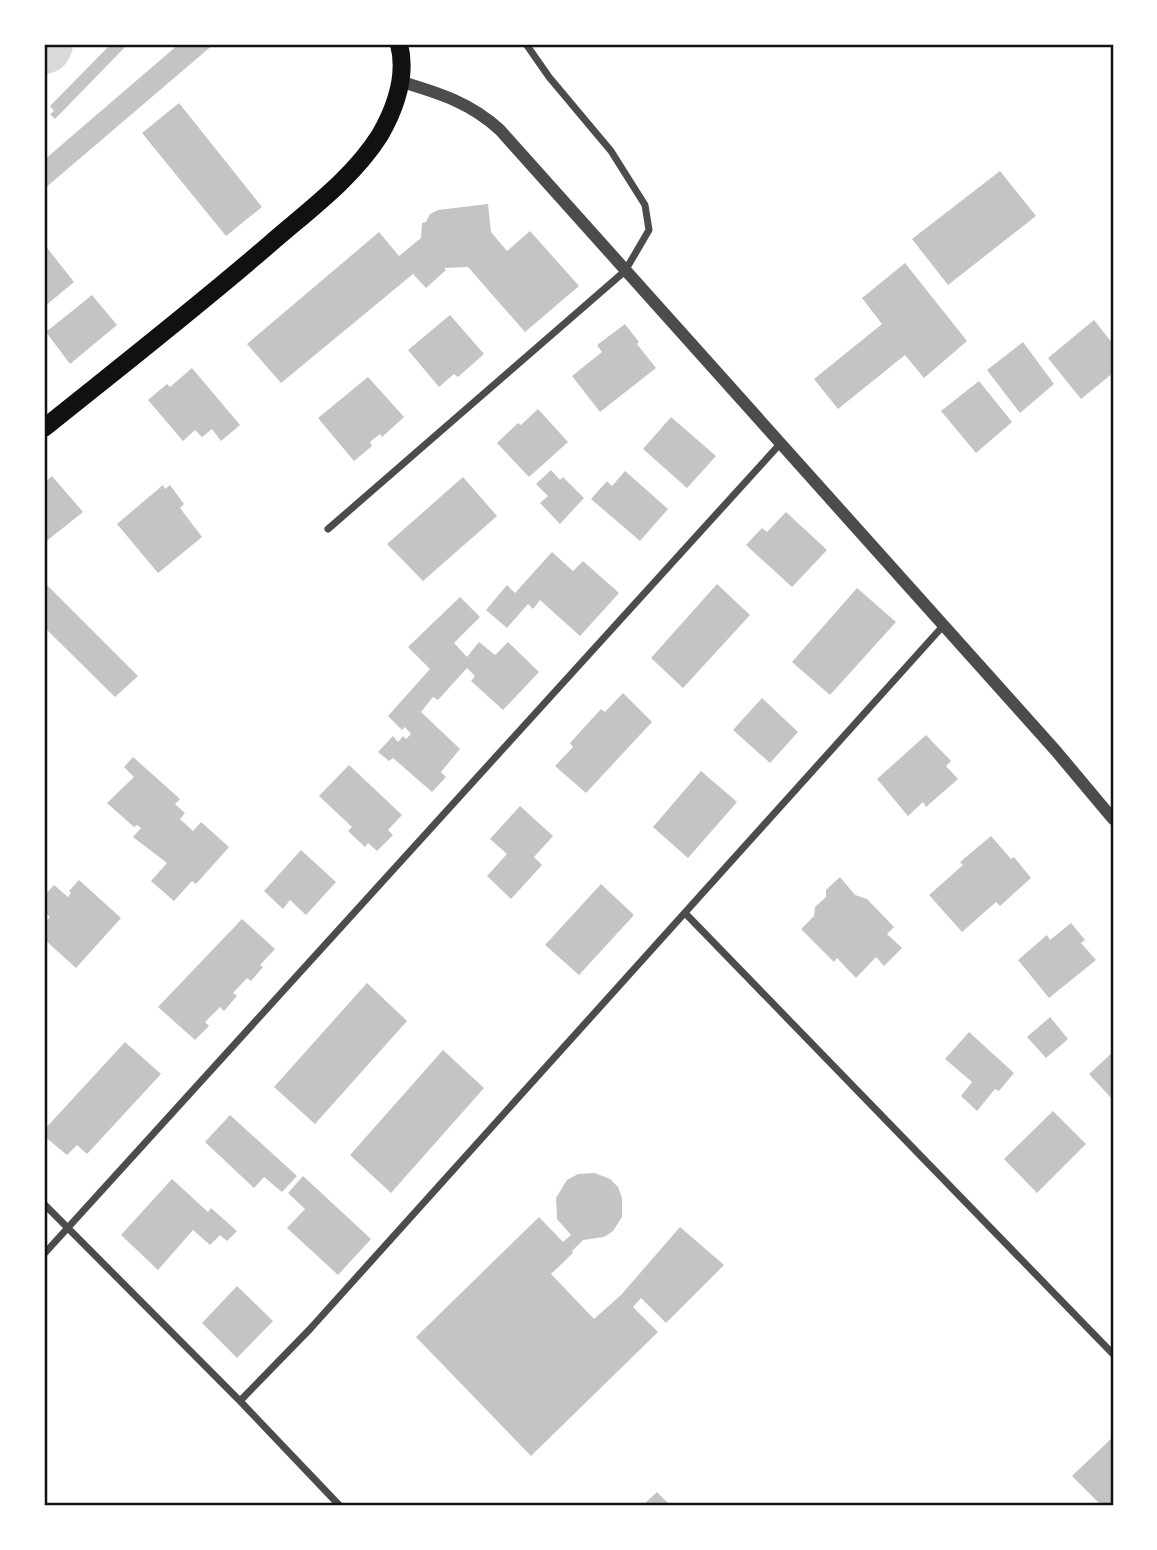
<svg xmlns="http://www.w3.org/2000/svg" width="1157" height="1550" font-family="'PT Sans Narrow',sans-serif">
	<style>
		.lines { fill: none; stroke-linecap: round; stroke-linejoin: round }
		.river { stroke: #d9d9d9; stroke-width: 56 }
		.building { fill: #c4c4c4 }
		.minor { stroke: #4c4c4c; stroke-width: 7 }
		.tertiary { stroke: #4c4c4c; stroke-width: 12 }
		.primary { stroke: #111; stroke-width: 18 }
		.neatline { fill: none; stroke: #111; stroke-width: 2.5 }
	</style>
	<rect width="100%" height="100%" fill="#fff"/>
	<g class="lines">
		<path class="river" d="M 44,46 L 45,44"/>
	</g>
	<path class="building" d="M 111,44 L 128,44 L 55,119 L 50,114 L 54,111 L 50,106 Z
		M 179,44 L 214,44 L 44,189 L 44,160 Z
		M 179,103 L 262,207 L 226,236 L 142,133 Z
		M 1000,171 L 1036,216 L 948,285 L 912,239 Z
		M 488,204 L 491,232 L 507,251 L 530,231 L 579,286 L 525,332 L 468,267 L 444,268 L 446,270 L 426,288 L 413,274 L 281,383 L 247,344 L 379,232 L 399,256 L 421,238 L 422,223 L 426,222 L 430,214 L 438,210 Z
		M 44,244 L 74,282 L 44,307 Z
		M 905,263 L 967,341 L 924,378 L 905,355 L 838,409 L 814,379 L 882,324 L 862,298 Z
		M 92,295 L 117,325 L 70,364 L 46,332 Z
		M 450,315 L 484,354 L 458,377 L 454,374 L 439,387 L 408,350 Z
		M 1094,320 L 1113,344 L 1113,373 L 1081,399 L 1048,358 Z
		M 625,324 L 639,342 L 637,344 L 656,368 L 600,412 L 572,376 L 602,352 L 597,345 Z
		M 1023,342 L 1054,384 L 1020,413 L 987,370 Z
		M 192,368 L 240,425 L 221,441 L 212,429 L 202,437 L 195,430 L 183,441 L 148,400 L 167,384 L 170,387 Z
		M 368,377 L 404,417 L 382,437 L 380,434 L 370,442 L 372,446 L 354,461 L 318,418 Z
		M 979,381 L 1012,422 L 976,453 L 941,411 Z
		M 538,409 L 568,442 L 529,477 L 497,443 L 518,423 L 521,425 Z
		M 671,417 L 716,456 L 687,488 L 643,449 Z
		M 551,470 L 560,480 L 563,477 L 584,498 L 560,524 L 540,503 L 548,496 L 536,484 Z
		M 625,471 L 668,509 L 640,541 L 591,499 L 607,481 L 612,486 Z
		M 52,476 L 83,512 L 44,543 L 44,483 Z
		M 463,477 L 497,516 L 423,581 L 387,544 Z
		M 163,485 L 165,489 L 170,485 L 184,504 L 180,508 L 202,537 L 158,573 L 117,524 Z
		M 786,512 L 827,550 L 792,587 L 746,545 L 762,528 L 767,532 Z
		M 552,552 L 573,571 L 583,561 L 619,593 L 580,636 L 540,600 L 533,609 L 528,604 L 507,628 L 486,610 L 507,585 L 515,593 Z
		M 44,582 L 138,676 L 115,697 L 44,627 Z
		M 717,584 L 750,615 L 683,688 L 651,658 Z
		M 857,588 L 896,622 L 830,695 L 792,662 Z
		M 460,597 L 480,617 L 454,643 L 467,657 L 479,642 L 495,655 L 508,642 L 539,672 L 503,710 L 471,681 L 475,676 L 467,668 L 438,700 L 433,697 L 421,712 L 460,749 L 441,772 L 446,777 L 432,792 L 393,758 L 389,761 L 378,752 L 393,736 L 398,742 L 403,736 L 406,739 L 411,734 L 405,727 L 402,730 L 388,716 L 430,669 L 408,647 Z
		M 623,693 L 652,722 L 586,793 L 555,766 L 573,747 L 570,743 L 601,709 L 605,712 Z
		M 762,698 L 798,732 L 770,763 L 733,730 Z
		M 926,735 L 951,761 L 946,766 L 958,779 L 926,807 L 923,802 L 908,816 L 877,779 Z
		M 133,757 L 180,799 L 175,804 L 185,813 L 180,819 L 193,831 L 201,822 L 229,847 L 196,884 L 192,881 L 174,901 L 151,881 L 167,863 L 133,837 L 141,828 L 137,825 L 134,827 L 107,803 L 134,777 L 124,767 Z
		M 349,765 L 402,815 L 388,830 L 393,835 L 377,851 L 368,843 L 365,847 L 348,831 L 352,827 L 319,796 Z
		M 701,771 L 737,802 L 688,858 L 653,827 Z
		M 520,806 L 553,836 L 534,857 L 542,865 L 511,899 L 487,876 L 507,854 L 490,839 Z
		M 991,836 L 1011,859 L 1014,857 L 1031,878 L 1000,906 L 996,902 L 962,932 L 929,895 L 963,865 L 960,862 Z
		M 301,850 L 336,882 L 306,915 L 290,900 L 283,909 L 264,891 Z
		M 840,877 L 855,895 L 867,899 L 894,927 L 887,934 L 902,948 L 884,966 L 876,957 L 856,978 L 837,958 L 834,962 L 801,929 L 814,916 L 815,907 L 826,897 L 826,890 Z
		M 79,880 L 121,918 L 76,968 L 44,939 L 44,919 L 46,921 L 50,917 L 44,912 L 44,896 L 54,885 L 68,897 L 71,893 L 69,891 Z
		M 601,884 L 634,915 L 579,975 L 545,945 Z
		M 242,919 L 275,949 L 260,965 L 263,967 L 251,981 L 247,978 L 233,993 L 237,996 L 224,1011 L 220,1007 L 205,1022 L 209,1026 L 195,1040 L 158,1007 Z
		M 1071,923 L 1085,940 L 1081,943 L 1096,960 L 1049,998 L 1018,960 L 1047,935 L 1050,940 Z
		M 367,983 L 407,1021 L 315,1124 L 274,1087 Z
		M 1050,1017 L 1068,1039 L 1046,1058 L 1027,1037 Z
		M 969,1032 L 1014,1073 L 999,1091 L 995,1089 L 977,1111 L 961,1096 L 972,1082 L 945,1059 Z
		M 125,1042 L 161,1074 L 87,1154 L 77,1145 L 67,1155 L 44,1136 L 44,1130 Z
		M 443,1050 L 484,1088 L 391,1193 L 350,1155 Z
		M 1113,1052 L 1113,1100 L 1089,1074 Z
		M 1053,1111 L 1086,1144 L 1037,1193 L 1004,1159 Z
		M 230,1115 L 297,1176 L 282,1192 L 264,1177 L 254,1188 L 205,1142 Z
		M 595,1173 L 610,1179 L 618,1187 L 622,1198 L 622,1217 L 613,1231 L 604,1237 L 583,1240 L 572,1251 L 573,1253 L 551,1274 L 594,1319 L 621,1295 L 680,1227 L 724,1265 L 666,1323 L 641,1298 L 633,1307 L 658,1332 L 531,1456 L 416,1337 L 539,1217 L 563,1242 L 571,1235 L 557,1219 L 556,1198 L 567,1180 L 578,1174 Z
		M 303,1176 L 371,1239 L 338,1275 L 287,1228 L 305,1209 L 288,1193 Z
		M 172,1179 L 208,1212 L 211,1208 L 237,1231 L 227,1241 L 220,1235 L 210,1245 L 193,1230 L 158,1270 L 121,1235 Z
		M 237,1286 L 273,1321 L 237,1358 L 202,1323 Z
		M 1113,1437 L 1113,1506 L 1102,1506 L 1072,1476 Z
		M 657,1492 L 671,1506 L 642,1506 Z"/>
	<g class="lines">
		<path class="minor" d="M 328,529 L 625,271 L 649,230 L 645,205 L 611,151 L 549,77 L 526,44
			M 685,913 L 1113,1354
			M 44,1204 L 240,1401 L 340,1506
			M 44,1254 L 780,444
			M 240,1401 L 310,1329 L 943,626"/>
		<path class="tertiary" d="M 402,82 C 439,93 471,103 500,130 L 1056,751 L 1113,819"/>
		<path class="primary" d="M 44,428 C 120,367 197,307 271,243 C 309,210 353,178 380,135 C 396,107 407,75 399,44"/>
	</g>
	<rect width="1157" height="1550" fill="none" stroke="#ffffff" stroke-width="91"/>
	<rect x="46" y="46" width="1066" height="1458" class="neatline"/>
</svg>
